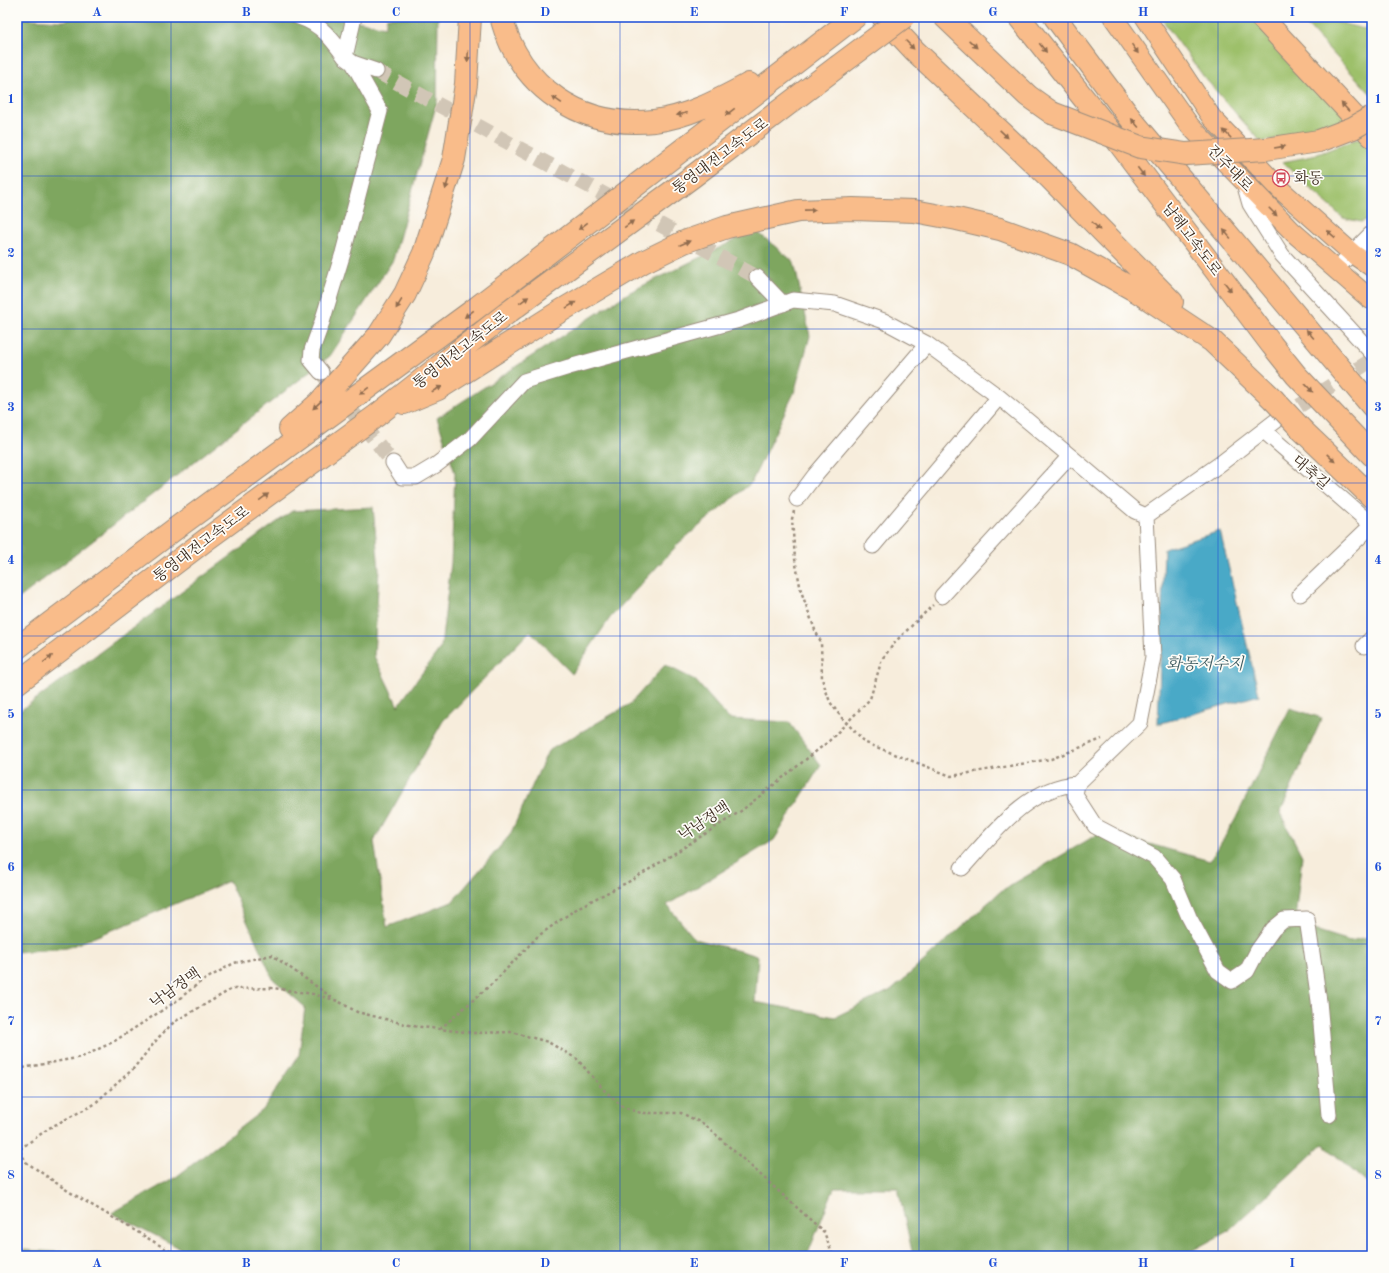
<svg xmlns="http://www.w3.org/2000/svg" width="1389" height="1273" font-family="'Old Standard TT','Noto Serif KR',serif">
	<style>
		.green { fill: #9dc06a; stroke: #6c7544 }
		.forest { fill: #7ea65e; stroke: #5c683e }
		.water { fill: #48a9c7; stroke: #426a72 }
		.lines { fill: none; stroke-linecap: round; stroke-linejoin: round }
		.minor-tunnel { stroke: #d1c6b6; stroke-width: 15; stroke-dasharray: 15 8; stroke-linecap: butt }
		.minor-casing { stroke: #998c7d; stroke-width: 17 }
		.major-casing { stroke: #998c7d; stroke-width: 21 }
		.highway-casing { stroke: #998c7d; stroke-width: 24 }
		.path { stroke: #998c7d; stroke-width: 2.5; stroke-dasharray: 3 3; stroke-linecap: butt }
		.minor { stroke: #fff; stroke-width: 15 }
		.major { stroke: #f9bc8a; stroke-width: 19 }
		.highway { stroke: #f9bc8a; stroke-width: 22 }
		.highway-bridge-casing { stroke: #998c7d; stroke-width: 24; stroke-linecap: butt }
		.highway-bridge { stroke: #f9bc8a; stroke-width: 22 }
		.oneway { fill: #906c4f }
		.grid { fill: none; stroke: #1d4ed8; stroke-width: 1; stroke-opacity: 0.55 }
		.labels { text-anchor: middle; stroke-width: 3.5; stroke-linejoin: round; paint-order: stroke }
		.street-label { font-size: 15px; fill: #3b2a1e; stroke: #fdfcf7 }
		.poi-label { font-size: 15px; fill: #3b2a1e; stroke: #fdfcf7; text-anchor: start }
		.water-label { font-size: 16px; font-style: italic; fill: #405d62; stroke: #fdfcf7 }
		.neatline { fill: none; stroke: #1d4ed8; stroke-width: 1.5 }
		.grid-label { font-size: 13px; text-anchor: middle; font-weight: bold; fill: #1d4ed8 }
	</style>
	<rect width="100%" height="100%" fill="#fdfcf7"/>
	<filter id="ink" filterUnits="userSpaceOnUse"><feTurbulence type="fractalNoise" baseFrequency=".025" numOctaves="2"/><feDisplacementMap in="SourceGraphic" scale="8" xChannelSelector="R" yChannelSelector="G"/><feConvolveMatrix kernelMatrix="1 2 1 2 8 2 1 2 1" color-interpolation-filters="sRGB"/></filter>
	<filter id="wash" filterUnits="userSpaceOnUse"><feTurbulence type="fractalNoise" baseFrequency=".012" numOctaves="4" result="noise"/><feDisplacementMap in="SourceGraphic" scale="16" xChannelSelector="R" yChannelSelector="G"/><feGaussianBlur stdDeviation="0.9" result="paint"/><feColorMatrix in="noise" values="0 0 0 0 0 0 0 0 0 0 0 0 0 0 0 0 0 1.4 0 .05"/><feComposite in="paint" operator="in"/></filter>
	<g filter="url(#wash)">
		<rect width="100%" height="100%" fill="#f7eddc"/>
		<path class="green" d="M 1160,17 L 1268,17 L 1350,121 L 1344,125 L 1261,142 L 1204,77 Z
			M 1299,17 L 1327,17 L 1332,21 L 1372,31 L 1372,95 Z
			M 1362,137 L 1372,146 L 1372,217 L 1361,222 L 1343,218 L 1282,162 L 1313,156 Z"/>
		<path class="forest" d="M 79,17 L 339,17 L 385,27 L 387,17 L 438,17 L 437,102 L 393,260 L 330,356 L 17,600 L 17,18 L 63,21 Z
			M 755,230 L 794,262 L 810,336 L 794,393 L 751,483 L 680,542 L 610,618 L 572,674 L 530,631 L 443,721 L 374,841 L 387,927 L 452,902 L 510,835 L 548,751 L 630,704 L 665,665 L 695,680 L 729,719 L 789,722 L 821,765 L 774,840 L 667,905 L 695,939 L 758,956 L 755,1002 L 835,1017 L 893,989 L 1001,891 L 1103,831 L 1210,861 L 1235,820 L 1290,708 L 1322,718 L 1280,813 L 1302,856 L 1296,910 L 1302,926 L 1350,941 L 1372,936 L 1372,1188 L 1323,1144 L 1230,1230 L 1182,1256 L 913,1256 L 898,1188 L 834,1188 L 807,1256 L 195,1256 L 112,1213 L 176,1177 L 263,1110 L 299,1055 L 305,1007 L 273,979 L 229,881 L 135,921 L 67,948 L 17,952 L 17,713 L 292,511 L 373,507 L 379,569 L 374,656 L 398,706 L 441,647 L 451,563 L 455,473 L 437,418 L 630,292 Z
			M 23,1250 L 117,1255 L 119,1256 L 17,1256 L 17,1251 Z"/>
		<path class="water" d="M 1220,531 L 1259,695 L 1158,724 L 1164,549 Z"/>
	</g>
	<g filter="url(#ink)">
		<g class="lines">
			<path class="minor-tunnel" d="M 376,71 L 757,277
				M 321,372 L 393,463
				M 1280,418 L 1372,360"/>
			<g class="minor-casing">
				<path id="minor" d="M 299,17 C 321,24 332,39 345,57
					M 353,63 L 376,71
					M 1244,183 L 1250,204 L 1282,255 L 1372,353
					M 1336,269 L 1372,233
					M 757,277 L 783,304
					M 321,372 L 311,360 L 312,350 L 322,322 L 343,253 L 380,111 L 353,63 L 345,57 L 354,17
					M 1264,431 L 1372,525
					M 393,463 L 402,477 L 416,477 L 436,465 L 470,439 L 524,381 L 569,367 L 739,320 L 793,300 L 835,304 L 884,321 L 927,344
					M 797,499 L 815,475 L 927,344 L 999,397 L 1070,456
					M 1146,516 L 1153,657 L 1140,723 L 1077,784 L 1075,795 L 1095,826 L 1154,857 L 1173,879 L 1189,917 L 1218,971 L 1232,981 L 1247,971 L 1258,950 L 1273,929 L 1284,920 L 1307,919 L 1319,1001 L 1329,1115
					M 1146,516 L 1220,464 L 1277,420
					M 873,546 L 999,397
					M 1300,594 L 1372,525
					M 942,596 L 1070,456 L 1135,511 L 1146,516
					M 1364,646 L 1372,638
					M 962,868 C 993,834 1027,787 1077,784"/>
			</g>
			<g class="major-casing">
				<path id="major" d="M 1113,17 L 1190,126 L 1293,232 L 1370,299
					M 1145,17 L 1212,118 L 1282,191 L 1353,254 L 1372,267"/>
			</g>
			<g class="highway-casing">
				<path id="highway" d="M 501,17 C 520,87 580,129 654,121 C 688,117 719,100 749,84
					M 883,17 L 915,51 L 1050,178 L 1172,302
					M 945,17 L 1028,96 L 1052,113
					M 1019,17 L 1113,135 L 1272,345 L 1296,375 L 1372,455
					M 1055,17 L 1131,119 L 1372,406
					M 1261,17 L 1372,136
					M 404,403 L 438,389 L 559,312 L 643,262 L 684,242 L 727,227 L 798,211 L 853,209 L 914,211 L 957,219 L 1000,229 L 1070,254 L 1138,292 L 1212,341 L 1273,399
					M 290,429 L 319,403 L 379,335 L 405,294 L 424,253 L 454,159 L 466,84 L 470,17
					M 1303,431 L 1372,497
					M 17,648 L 183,523 L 471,312 L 855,17
					M 17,683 L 207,539 L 376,416 L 506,314 L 692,177 L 837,67"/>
			</g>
			<path class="path" d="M 794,511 L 792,519 L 795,559 L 801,591 L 815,630 L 821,642 L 822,679 L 830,702 L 841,717 L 866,743 L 951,776 L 1051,759 L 1102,739
				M 440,1029 L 495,981 L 538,936 L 579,907 L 634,879 L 741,811 L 829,741 L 870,699 L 882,659 L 897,640 L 933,605
				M 17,1069 L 82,1057 L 113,1042 L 175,1002 L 199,983 L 234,963 L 272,955 L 334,999
				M 17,1146 L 26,1162 L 68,1191 L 178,1256
				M 20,1149 L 49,1128 L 93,1105 L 133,1069 L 159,1037 L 174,1022 L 232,989 L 273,988 L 313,994 L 338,1001 L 357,1012 L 413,1026 L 474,1033 L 512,1032 L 548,1042 L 577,1059 L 604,1090 L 623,1107 L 641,1113 L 681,1113 L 704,1124 L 824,1232 L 833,1256"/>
			<use href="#minor" class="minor"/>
			<use href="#major" class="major"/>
			<use href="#highway" class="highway"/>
			<g class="highway-bridge-casing">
				<path id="highway-bridge" d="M 837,67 L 904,17
					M 1052,113 L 1140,147 L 1186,154 L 1266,149 L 1319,141 L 1353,128 L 1372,117
					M 1273,399 L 1303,431"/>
			</g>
			<use href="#highway-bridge" class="highway-bridge"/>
		</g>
		<defs><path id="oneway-solid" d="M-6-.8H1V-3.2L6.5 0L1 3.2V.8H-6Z"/></defs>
		<g class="oneway">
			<use href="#oneway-solid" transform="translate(973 44) rotate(43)"/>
			<use href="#oneway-solid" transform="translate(910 45) rotate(46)"/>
			<use href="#oneway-solid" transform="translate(1043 48) rotate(51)"/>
			<use href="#oneway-solid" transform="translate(1135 49) rotate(55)"/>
			<use href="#oneway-solid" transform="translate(468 56) rotate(95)"/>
			<use href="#oneway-solid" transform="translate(557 100) rotate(-145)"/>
			<use href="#oneway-solid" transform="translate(1345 107) rotate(-133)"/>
			<use href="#oneway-solid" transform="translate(730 112) rotate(142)"/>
			<use href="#oneway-solid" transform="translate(682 114) rotate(166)"/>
			<use href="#oneway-solid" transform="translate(1135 123) rotate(-130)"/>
			<use href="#oneway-solid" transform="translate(1004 134) rotate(44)"/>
			<use href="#oneway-solid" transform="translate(1227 134) rotate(-134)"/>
			<use href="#oneway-solid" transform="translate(1280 147) rotate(-9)"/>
			<use href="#oneway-solid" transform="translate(1141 172) rotate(53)"/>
			<use href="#oneway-solid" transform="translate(447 184) rotate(106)"/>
			<use href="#oneway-solid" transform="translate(810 210) rotate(-1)"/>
			<use href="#oneway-solid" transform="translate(1273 212) rotate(45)"/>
			<use href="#oneway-solid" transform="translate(629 224) rotate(-36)"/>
			<use href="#oneway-solid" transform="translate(583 226) rotate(142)"/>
			<use href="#oneway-solid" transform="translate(1096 226) rotate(46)"/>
			<use href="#oneway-solid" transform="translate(1227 234) rotate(-130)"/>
			<use href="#oneway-solid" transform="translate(1331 234) rotate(-139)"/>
			<use href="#oneway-solid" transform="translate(685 243) rotate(-23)"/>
			<use href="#oneway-solid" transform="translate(1228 287) rotate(53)"/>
			<use href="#oneway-solid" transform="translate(524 300) rotate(-36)"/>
			<use href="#oneway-solid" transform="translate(399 304) rotate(122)"/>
			<use href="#oneway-solid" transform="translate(571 305) rotate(-31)"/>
			<use href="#oneway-solid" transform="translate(469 314) rotate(143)"/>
			<use href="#oneway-solid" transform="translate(1310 334) rotate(-130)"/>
			<use href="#oneway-solid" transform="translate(1309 388) rotate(47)"/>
			<use href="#oneway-solid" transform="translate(437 389) rotate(-27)"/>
			<use href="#oneway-solid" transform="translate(364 391) rotate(144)"/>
			<use href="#oneway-solid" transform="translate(317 405) rotate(137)"/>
			<use href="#oneway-solid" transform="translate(1331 458) rotate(44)"/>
			<use href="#oneway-solid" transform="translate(264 497) rotate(-36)"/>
			<use href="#oneway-solid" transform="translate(48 659) rotate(-37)"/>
		</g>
	</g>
	<path class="grid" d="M 171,17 L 171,1256M 321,17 L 321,1256M 470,17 L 470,1256M 620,17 L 620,1256M 769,17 L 769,1256M 919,17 L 919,1256M 1068,17 L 1068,1256M 1218,17 L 1218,1256M 17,176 L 1372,176M 17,329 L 1372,329M 17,483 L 1372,483M 17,636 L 1372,636M 17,790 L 1372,790M 17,944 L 1372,944M 17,1097 L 1372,1097"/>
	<defs>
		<g id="bus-ring" transform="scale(0.9)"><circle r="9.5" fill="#fdfcf7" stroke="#d1495b" stroke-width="1.5"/><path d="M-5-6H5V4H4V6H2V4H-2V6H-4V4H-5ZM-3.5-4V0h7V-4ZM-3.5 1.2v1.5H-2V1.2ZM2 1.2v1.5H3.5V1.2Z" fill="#d1495b"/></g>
	</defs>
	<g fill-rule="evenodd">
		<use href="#bus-ring" x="1281" y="178"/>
	</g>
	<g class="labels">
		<g class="street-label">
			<text transform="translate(720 156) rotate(-37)" y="5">통영대전고속도로</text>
			<text transform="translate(1230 168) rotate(46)" y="5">진주대로</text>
			<text transform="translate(1192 239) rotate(53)" y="5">남해고속도로</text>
			<text transform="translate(460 350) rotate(-38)" y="5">통영대전고속도로</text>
			<text transform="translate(1311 472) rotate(41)" y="5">대축길</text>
			<text transform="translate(201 544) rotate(-37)" y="5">통영대전고속도로</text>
			<text transform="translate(704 821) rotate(-33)" y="5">낙남정맥</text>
			<text transform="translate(175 988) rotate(-35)" y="5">낙남정맥</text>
		</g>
		<g class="poi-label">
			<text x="1294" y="183">화동</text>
		</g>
		<g class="water-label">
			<text x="1205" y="669">화동저수지</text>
		</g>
	</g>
	<rect width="1389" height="1273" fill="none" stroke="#fdfcf7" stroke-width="44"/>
	<rect x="22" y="22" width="1345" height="1229" class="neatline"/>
	<g class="grid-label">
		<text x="97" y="16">A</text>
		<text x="246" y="16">B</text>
		<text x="396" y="16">C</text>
		<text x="545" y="16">D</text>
		<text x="694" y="16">E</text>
		<text x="844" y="16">F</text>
		<text x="993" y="16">G</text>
		<text x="1143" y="16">H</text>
		<text x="1292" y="16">I</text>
		<text x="11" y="103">1</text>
		<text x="1378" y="103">1</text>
		<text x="11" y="257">2</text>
		<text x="1378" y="257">2</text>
		<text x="11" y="411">3</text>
		<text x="1378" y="411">3</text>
		<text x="11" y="564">4</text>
		<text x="1378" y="564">4</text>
		<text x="11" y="718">5</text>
		<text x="1378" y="718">5</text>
		<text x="11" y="871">6</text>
		<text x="1378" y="871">6</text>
		<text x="11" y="1025">7</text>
		<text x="1378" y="1025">7</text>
		<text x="11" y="1179">8</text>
		<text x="1378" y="1179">8</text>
		<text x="97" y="1267">A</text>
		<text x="246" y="1267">B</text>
		<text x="396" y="1267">C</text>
		<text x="545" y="1267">D</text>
		<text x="694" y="1267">E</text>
		<text x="844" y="1267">F</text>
		<text x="993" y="1267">G</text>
		<text x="1143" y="1267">H</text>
		<text x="1292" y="1267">I</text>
	</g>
</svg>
